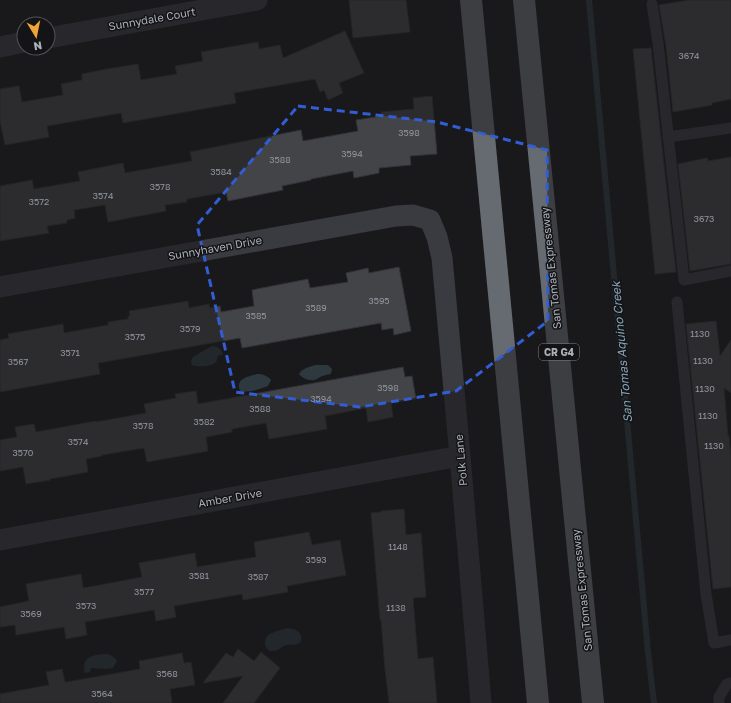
<svg xmlns="http://www.w3.org/2000/svg" width="731" height="703" font-family="'Golos Text',sans-serif">
	<style>
		.water { fill: #2e393f }
		.lines { fill: none; stroke-linecap: round; stroke-linejoin: round }
		.stream { stroke: #2e393f; stroke-width: 6 }
		.building { fill: #434448; stroke: #333337 }
		.lane { stroke: #3a3b40; stroke-width: 11 }
		.street { stroke: #3a3b40; stroke-width: 21 }
		.highway { stroke: #666a71; stroke-width: 22 }
		.marked { fill: none; stroke: #325dd4; stroke-width: 3; stroke-dasharray: 8 5; stroke-linejoin: round }
		.labels { text-anchor: middle; stroke-width: 3; stroke-linejoin: round; paint-order: stroke }
		.number-label { font-size: 9px; fill: #91969e }
		.shield { fill: #141416; stroke: #7e8289; stroke-width: 1 }
		.shield-label { font-size: 10px; font-weight: bold; fill: #abb1ba }
		.street-label { font-size: 11px; fill: #abb1ba; stroke: #141416 }
		.water-label { font-size: 12px; font-style: italic; fill: #83a2b5; stroke: #141416 }
	</style>
	<rect width="100%" height="100%" fill="#19191b"/>
	<path class="water" d="M 212,346 C 218,346 221,349 223,354 L 218,356 C 217,358 217,361 216,362 C 212,367 197,367 192,365 L 191,361 L 193,357 Z
		M 315,365 L 328,365 L 332,369 C 331,377 329,373 323,376 C 321,376 319,378 317,379 C 311,382 303,379 299,374 L 301,371 L 306,368 Z
		M 257,374 C 262,374 267,375 271,380 L 268,386 C 260,389 248,393 240,391 C 235,378 248,377 257,374 Z
		M 288,628 C 296,629 303,632 301,642 C 293,647 294,643 287,645 C 282,646 279,651 273,651 C 264,652 262,638 270,634 C 275,631 282,630 288,628 Z
		M 103,654 C 109,654 113,655 117,661 L 113,668 L 108,669 L 91,668 L 90,672 L 85,673 C 81,658 91,655 103,654 Z"/>
	<g class="lines">
		<path class="stream" d="M 589,0 L 648,652 L 654,703"/>
	</g>
	<path class="building" d="M 349,0 L 406,0 L 410,32 L 353,38 Z
		M 689,0 L 731,0 L 731,99 L 712,103 L 712,105 L 673,112 L 666,46 L 659,5 Z
		M 345,31 L 364,73 L 339,83 L 343,93 L 328,100 L 324,90 L 320,92 L 315,79 L 234,93 L 236,103 L 123,123 L 121,113 L 47,126 L 49,137 L 5,145 L 0,121 L 0,89 L 19,86 L 22,102 L 63,95 L 61,84 L 82,80 L 82,74 L 107,69 L 138,64 L 141,80 L 177,74 L 175,66 L 203,61 L 201,52 L 258,42 L 259,49 L 280,45 L 283,58 Z
		M 651,48 L 676,272 L 655,274 L 633,49 Z
		M 432,96 L 437,154 L 410,156 L 411,165 L 379,168 L 379,173 L 354,178 L 353,171 L 311,179 L 311,180 L 282,186 L 283,190 L 228,201 L 226,192 L 187,199 L 187,202 L 165,205 L 166,211 L 108,222 L 105,205 L 74,210 L 75,218 L 67,220 L 67,223 L 47,226 L 49,233 L 0,241 L 0,186 L 32,180 L 34,189 L 80,181 L 78,172 L 123,163 L 125,173 L 192,161 L 190,152 L 301,130 L 303,141 L 358,131 L 356,120 L 382,116 L 381,112 L 414,109 L 413,98 Z
		M 731,157 L 731,264 L 690,271 L 678,164 L 707,158 L 708,161 Z
		M 399,267 L 411,331 L 394,335 L 393,328 L 382,330 L 381,323 L 242,348 L 240,338 L 98,363 L 100,374 L 0,392 L 0,340 L 9,338 L 8,334 L 63,324 L 64,333 L 108,325 L 108,322 L 128,319 L 128,316 L 130,316 L 129,311 L 188,301 L 189,308 L 209,304 L 210,308 L 220,306 L 221,312 L 254,306 L 252,290 L 308,279 L 310,288 L 348,282 L 346,273 L 368,268 L 369,273 Z
		M 716,321 L 720,356 L 731,340 L 731,393 L 724,388 L 728,436 L 729,436 L 731,456 L 731,587 L 713,589 L 686,324 Z
		M 403,367 L 405,377 L 412,376 L 416,399 L 391,403 L 393,417 L 368,422 L 366,408 L 325,416 L 327,429 L 269,439 L 266,423 L 232,429 L 232,432 L 206,437 L 208,451 L 147,462 L 144,448 L 102,455 L 102,456 L 86,459 L 88,472 L 50,479 L 50,480 L 26,484 L 23,467 L 0,471 L 0,440 L 17,437 L 15,427 L 34,424 L 36,432 L 96,421 L 96,422 L 146,413 L 144,404 L 176,398 L 175,394 L 196,391 L 198,404 Z
		M 404,509 L 406,535 L 421,533 L 426,597 L 413,598 L 418,659 L 433,657 L 437,703 L 389,703 L 385,669 L 381,620 L 380,620 L 371,513 L 381,512 L 381,511 Z
		M 309,532 L 312,545 L 340,540 L 346,575 L 287,586 L 288,592 L 243,600 L 242,594 L 174,606 L 176,617 L 156,621 L 154,610 L 85,622 L 87,635 L 66,639 L 64,627 L 16,635 L 15,625 L 0,627 L 0,607 L 29,601 L 26,584 L 81,574 L 83,588 L 100,585 L 142,577 L 139,563 L 195,553 L 197,567 L 256,557 L 254,542 Z
		M 238,649 L 254,661 L 261,652 L 280,668 L 254,703 L 223,703 L 243,676 L 203,683 L 226,653 L 233,657 Z
		M 182,653 L 184,663 L 191,662 L 195,685 L 170,689 L 172,703 L 0,703 L 0,694 L 49,685 L 46,672 L 62,669 L 65,682 L 67,682 L 140,669 L 139,661 Z"/>
	<g class="lines">
		<path class="lane" d="M 652,4 L 658,43 L 684,280 L 731,271
			M 668,137 L 731,128
			M 677,302 L 706,594 L 714,643 L 731,640
			M 719,703 L 719,697 L 727,684 L 731,683"/>
		<path class="street" d="M 48,38 L 257,0
			M 0,47 L 24,42
			M 0,287 L 396,216 L 413,215 L 430,220 L 437,237 L 442,258 L 460,456 L 481,703
			M 0,540 L 460,456"/>
		<path class="highway" d="M 471,0 L 538,703
			M 524,0 L 593,703"/>
	</g>
	<path d="M0 0H731V703H0ZM 298,106 L 437,122 L 547,150 L 548,321 L 456,391 L 360,407 L 235,392 L 197,225 Z" fill="#19191b" fill-opacity=".55" fill-rule="evenodd"/>
	<path class="marked" d="M 298,106 L 437,122 L 547,150 L 548,321 L 456,391 L 360,407 L 235,392 L 197,225 Z"/>
	<g class="labels">
		<g class="number-label">
			<text x="689" y="59">3674</text>
			<text x="409" y="136">3598</text>
			<text x="352" y="157">3594</text>
			<text x="280" y="163">3588</text>
			<text x="221" y="175">3584</text>
			<text x="160" y="190">3578</text>
			<text x="103" y="199">3574</text>
			<text x="39" y="205">3572</text>
			<text x="704" y="222">3673</text>
			<text x="379" y="304">3595</text>
			<text x="316" y="311">3589</text>
			<text x="256" y="319">3585</text>
			<text x="190" y="332">3579</text>
			<text x="700" y="337">1130</text>
			<text x="135" y="340">3575</text>
			<text x="70" y="356">3571</text>
			<text x="703" y="364">1130</text>
			<text x="18" y="365">3567</text>
			<text x="388" y="391">3598</text>
			<text x="705" y="392">1130</text>
			<text x="321" y="402">3594</text>
			<text x="260" y="412">3588</text>
			<text x="708" y="419">1130</text>
			<text x="204" y="425">3582</text>
			<text x="143" y="429">3578</text>
			<text x="78" y="445">3574</text>
			<text x="714" y="449">1130</text>
			<text x="23" y="456">3570</text>
			<text x="398" y="550">1148</text>
			<text x="316" y="563">3593</text>
			<text x="199" y="579">3581</text>
			<text x="258" y="580">3587</text>
			<text x="144" y="595">3577</text>
			<text x="86" y="609">3573</text>
			<text x="396" y="611">1138</text>
			<text x="31" y="617">3569</text>
			<text x="167" y="677">3568</text>
			<text x="102" y="697">3564</text>
		</g>
		<rect class="shield" x="539" y="344" width="40" height="16" rx="3"/>
		<g class="shield-label">
			<text x="559" y="356">CR G4</text>
		</g>
		<g class="street-label">
			<text transform="translate(152 19) rotate(-10)" y="4">Sunnydale Court</text>
			<text transform="translate(215 248) rotate(-10)" y="4">Sunnyhaven Drive</text>
			<text transform="translate(551 268) rotate(-96)" y="4">San Tomas Expressway</text>
			<text transform="translate(461 460) rotate(-95)" y="4">Polk Lane</text>
			<text transform="translate(230 498) rotate(-10)" y="4">Amber Drive</text>
			<text transform="translate(582 590) rotate(-96)" y="4">San Tomas Expressway</text>
		</g>
		<g class="water-label">
			<text transform="translate(622 352) rotate(-95)" y="4">San Tomas Aquino Creek</text>
		</g>
	</g>
	<g transform="translate(36 36) rotate(170)"><circle r="19" fill="#141416" stroke="#505358"/>
	<path d="M0-3L7 15L0 10L-7 15Z" fill="#f1a33b"/>
	<text y="-6" font-size="11" font-weight="bold" text-anchor="middle" fill="#abb1ba">N</text>
	</g>
</svg>
